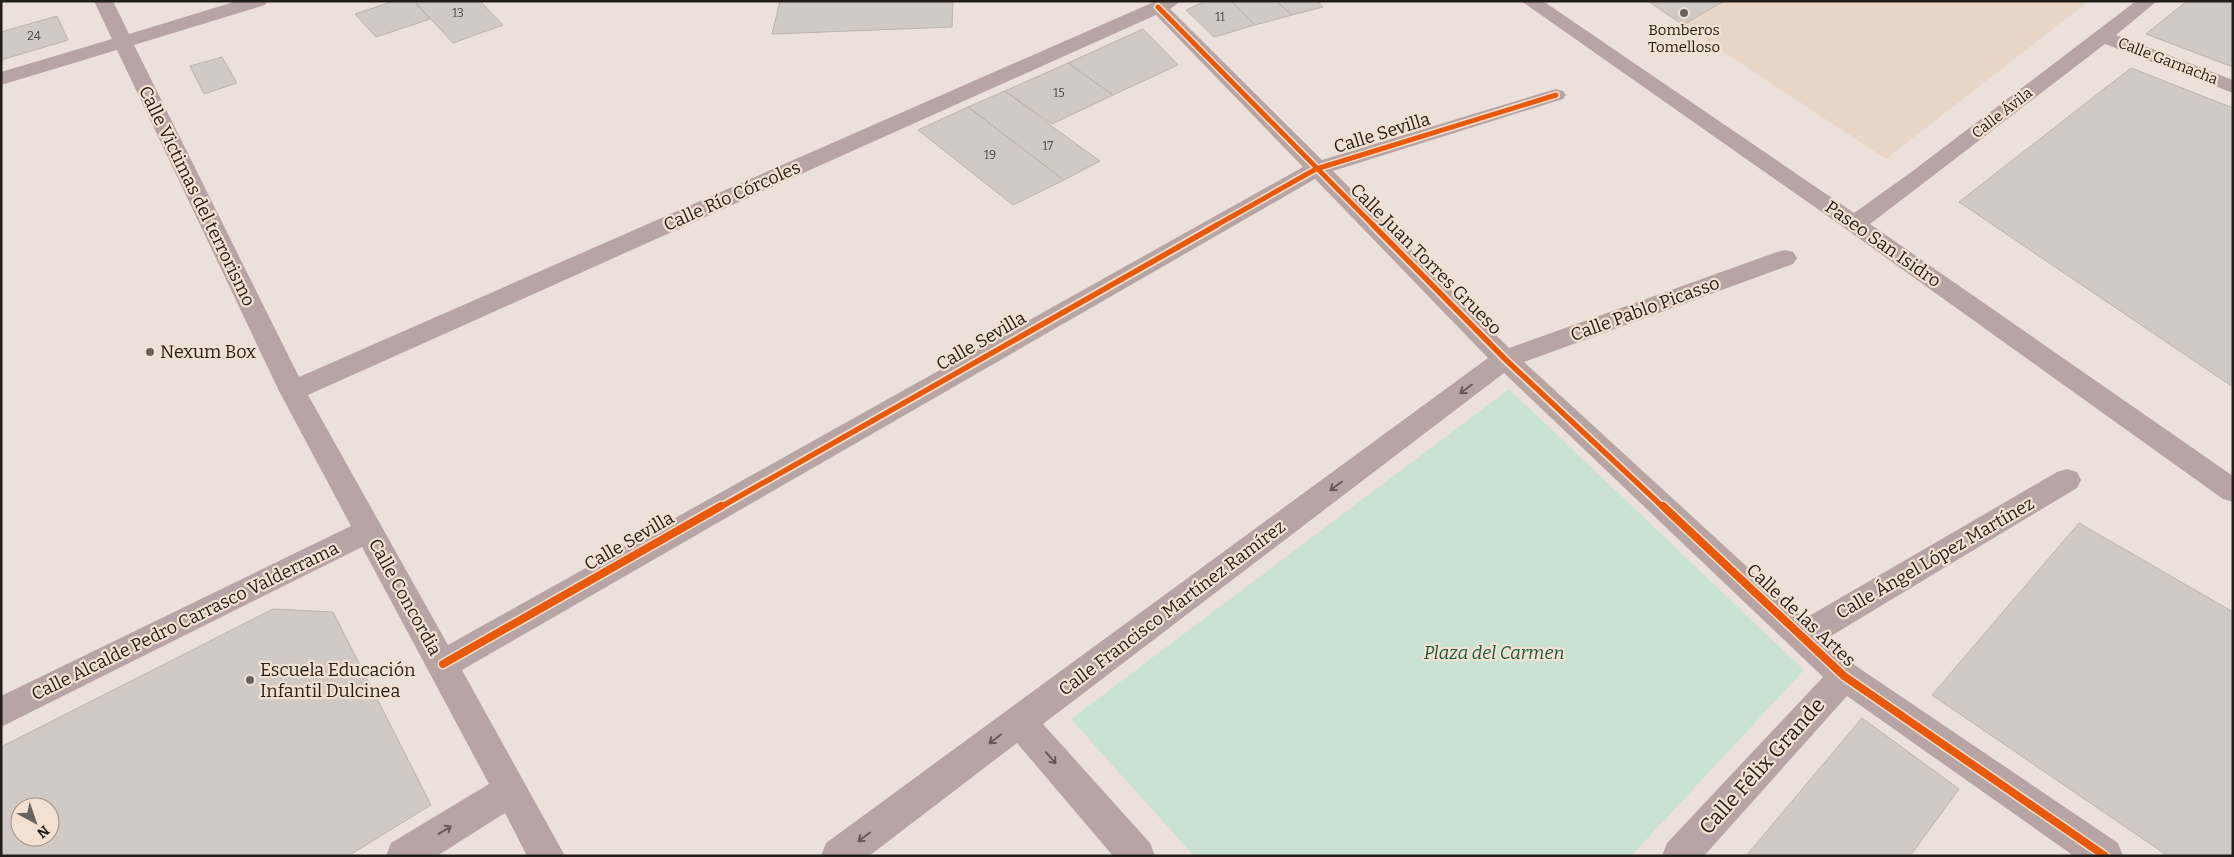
<svg xmlns="http://www.w3.org/2000/svg" width="2234" height="857" font-family="Bitter,serif">
	<style>
		.built { fill: #e8d6c9 }
		.green { fill: #c9e2d1 }
		.building { fill: #d1c9c4; stroke: #bbb3ad; fill-rule: evenodd }
		.lines { fill: none; stroke-linecap: round; stroke-linejoin: round }
		.minor { fill: #b7a5a5; fill-rule: evenodd }
		.cycleway-far2-casing { stroke: #f2e0d3; stroke-width: 8 }
		.cycleway-far1-casing { stroke: #f2e0d3; stroke-width: 9 }
		.cycleway-casing { stroke: #f2e0d3; stroke-width: 11 }
		.cycleway-far2 { stroke: #e8590c; stroke-width: 5 }
		.cycleway-far1 { stroke: #e8590c; stroke-width: 5.5 }
		.cycleway { stroke: #e8590c; stroke-width: 8 }
		.oneway { stroke: #665a57 }
		.poi-dot { fill: #69625c; stroke: #f2e0d3; stroke-width: 2 }
		.labels { text-anchor: middle; stroke-width: 4.5; stroke-linejoin: round; paint-order: stroke }
		.far-number-label { font-size: 12px; fill: #504944 }
		.far-poi-label { font-size: 15px; fill: #231d18; stroke: #f2e0d3 }
		.far-street-label { font-size: 15px; fill: #231d18; stroke: #f2e0d3 }
		.street-label { font-size: 18px; fill: #231d18; stroke: #f2e0d3 }
		.poi-label { font-size: 18px; fill: #231d18; stroke: #f2e0d3; text-anchor: start }
		.park-label { font-size: 18px; font-style: italic; fill: #175a40; stroke: #f2e0d3 }
		.near-street-label { font-size: 21px; fill: #231d18; stroke: #f2e0d3 }
	</style>
	<rect width="100%" height="100%" fill="#ebe1da"/>
	<path class="built" d="M 1724,1 L 2089,1 L 1886,159 L 1683,25 Z"/>
	<path class="green" d="M 1509,389 L 1804,670 L 1631,856 L 1194,856 L 1071,719 Z"/>
	<path class="building" d="M 394,1 L 414,1 L 430,19 L 376,37 L 355,14 Z
		M 414,1 L 480,1 L 503,25 L 453,43 Z
		M 780,1 L 953,1 L 952,27 L 772,34 Z
		M 1206,1 L 1231,1 L 1255,25 L 1214,37 L 1186,10 Z
		M 1231,1 L 1276,1 L 1292,15 L 1255,25 Z
		M 1276,1 L 1317,1 L 1323,7 L 1292,15 Z
		M 1648,1 L 1724,1 L 1683,25 Z
		M 2187,1 L 2233,1 L 2233,67 L 2146,34 Z
		M 57,16 L 68,40 L 1,60 L 1,32 Z
		M 1143,29 L 1178,65 L 1113,95 L 1068,63 Z
		M 222,57 L 237,83 L 204,94 L 190,66 Z
		M 1068,63 L 1113,95 L 1052,124 L 1005,91 Z
		M 2131,68 L 2233,108 L 2233,387 L 1959,202 Z
		M 1005,91 L 1057,130 L 1100,161 L 1064,180 L 968,107 Z
		M 968,107 L 1064,180 L 1013,205 L 918,130 Z
		M 2079,523 L 2233,612 L 2233,856 L 2168,856 L 1932,695 Z
		M 273,609 L 333,612 L 431,805 L 348,856 L 1,856 L 1,747 ZM 20,807 L 50,807 L 50,837 L 20,837 Z
		M 1862,718 L 1959,789 L 1910,856 L 1746,856 Z"/>
	<g class="lines">
		<path class="minor" d="M 94,1 L 113,1 L 129,34 L 237,1 L 267,1 L 265,5 L 134,45 L 299,377 L 1156,1 L 1181,1 L 1170,9 L 1322,160 L 1549,91 L 1556,89 L 1563,91 L 1566,95 L 1563,99 L 1333,171 L 1509,348 L 1777,252 L 1785,250 L 1793,252 L 1797,258 L 1793,264 L 1524,362 L 1804,619 L 2057,472 L 2067,469 L 2077,472 L 2081,480 L 2077,488 L 1826,639 L 1856,666 L 2118,843 L 2123,856 L 2074,856 L 1847,696 L 1704,856 L 1662,856 L 1667,843 L 1823,677 L 1504,373 L 1043,724 L 1150,843 L 1155,856 L 1113,856 L 1017,743 L 869,856 L 821,856 L 826,843 L 1488,358 L 1315,179 L 462,670 L 565,856 L 527,856 L 505,813 L 437,856 L 386,856 L 391,843 L 489,784 L 362,547 L 1,727 L 1,696 L 351,526 L 279,391 L 117,50 L 1,85 L 1,72 L 112,39 ZM 1156,15 L 1303,167 L 448,645 L 308,395 Z
			M 1521,1 L 1543,1 L 1854,213 L 1910,173 L 2136,1 L 2157,1 L 2116,35 L 2233,80 L 2233,93 L 2105,44 L 1870,224 L 2233,476 L 2233,502 L 2223,499 L 1846,229 Z"/>
		<g class="cycleway-far2-casing">
			<path id="cycleway-far2" d="M 1158,7 L 1374,226
				M 1215,226 L 1316,169 L 1556,95"/>
		</g>
		<g class="cycleway-far1-casing">
			<path id="cycleway-far1" d="M 1373,225 L 1505,359 L 1664,508
				M 719,508 L 1217,225"/>
		</g>
		<g class="cycleway-casing">
			<path id="cycleway" d="M 1663,506 L 1844,676 L 2105,856
				M 443,664 L 721,506"/>
		</g>
		<use href="#cycleway-far2" class="cycleway-far2"/>
		<use href="#cycleway-far1" class="cycleway-far1"/>
		<use href="#cycleway" class="cycleway"/>
	</g>
	<defs><path id="oneway-shaft" d="M-6 0H5M1.5-3L5.5 0L1.5 3" fill="none" stroke-width="1.6" stroke-linecap="round" stroke-linejoin="round" transform="scale(1.25)"/></defs>
	<g class="oneway">
		<use href="#oneway-shaft" transform="translate(1466 389) rotate(143)"/>
		<use href="#oneway-shaft" transform="translate(1336 486) rotate(143)"/>
		<use href="#oneway-shaft" transform="translate(995 739) rotate(143)"/>
		<use href="#oneway-shaft" transform="translate(1051 758) rotate(49)"/>
		<use href="#oneway-shaft" transform="translate(445 830) rotate(-31)"/>
		<use href="#oneway-shaft" transform="translate(864 837) rotate(143)"/>
	</g>
	<g class="poi-dot">
		<circle cx="1684" cy="13" r="5"/>
		<circle cx="150" cy="352" r="5"/>
		<circle cx="250" cy="680" r="5"/>
	</g>
	<g class="labels">
		<g class="far-number-label">
			<text x="458" y="17">13</text>
			<text x="1220" y="21">11</text>
			<text x="34" y="40">24</text>
			<text x="1059" y="97">15</text>
			<text x="1048" y="150">17</text>
			<text x="990" y="159">19</text>
		</g>
		<g class="far-poi-label">
			<text x="1684" y="35">Bomberos<tspan x="1684" dy="17">Tomelloso</tspan></text>
		</g>
		<g class="far-street-label">
			<text transform="translate(2168 61) rotate(21)" y="5">Calle Garnacha</text>
			<text transform="translate(2002 113) rotate(-38)" y="5">Calle Ávila</text>
		</g>
		<g class="street-label">
			<text transform="translate(1382 133) rotate(-17)" y="6">Calle Sevilla</text>
			<text transform="translate(197 196) rotate(64)" y="6">Calle Victimas del terrorismo</text>
			<text transform="translate(732 196) rotate(-24)" y="6">Calle Río Córcoles</text>
			<text transform="translate(1883 244) rotate(35)" y="6">Paseo San Isidro</text>
			<text transform="translate(1426 259) rotate(45)" y="6">Calle Juan Torres Grueso</text>
			<text transform="translate(1645 309) rotate(-20)" y="6">Calle Pablo Picasso</text>
			<text transform="translate(981 341) rotate(-30)" y="6">Calle Sevilla</text>
			<text transform="translate(629 541) rotate(-30)" y="6">Calle Sevilla</text>
			<text transform="translate(1935 558) rotate(-30)" y="6">Calle Ángel López Martínez</text>
			<text transform="translate(405 597) rotate(61)" y="6">Calle Concordia</text>
			<text transform="translate(1172 608) rotate(-37)" y="6">Calle Francisco Martínez Ramírez</text>
			<text transform="translate(1801 615) rotate(43)" y="6">Calle de las Artes</text>
			<text transform="translate(185 621) rotate(-26)" y="6">Calle Alcalde Pedro Carrasco Valderrama</text>
		</g>
		<g class="poi-label">
			<text x="160" y="358">Nexum Box</text>
			<text x="260" y="676">Escuela Educación<tspan x="260" dy="21">Infantil Dulcinea</tspan></text>
		</g>
		<g class="park-label">
			<text x="1494" y="659">Plaza del Carmen</text>
		</g>
		<g class="near-street-label">
			<text transform="translate(1762 766) rotate(-48)" y="7">Calle Félix Grande</text>
		</g>
	</g>
	<rect width="2234" height="857" fill="none" stroke="#231d18" stroke-width="5"/>
	<g transform="translate(35 822) rotate(140)"><circle r="24" fill="#f2e0d3" stroke="#9f9288"/>
	<path d="M0-4L9 19L0 12L-9 19Z" fill="#69625c"/>
	<text y="-8" font-size="14" font-weight="bold" text-anchor="middle" fill="#231d18">N</text>
	</g>
</svg>
